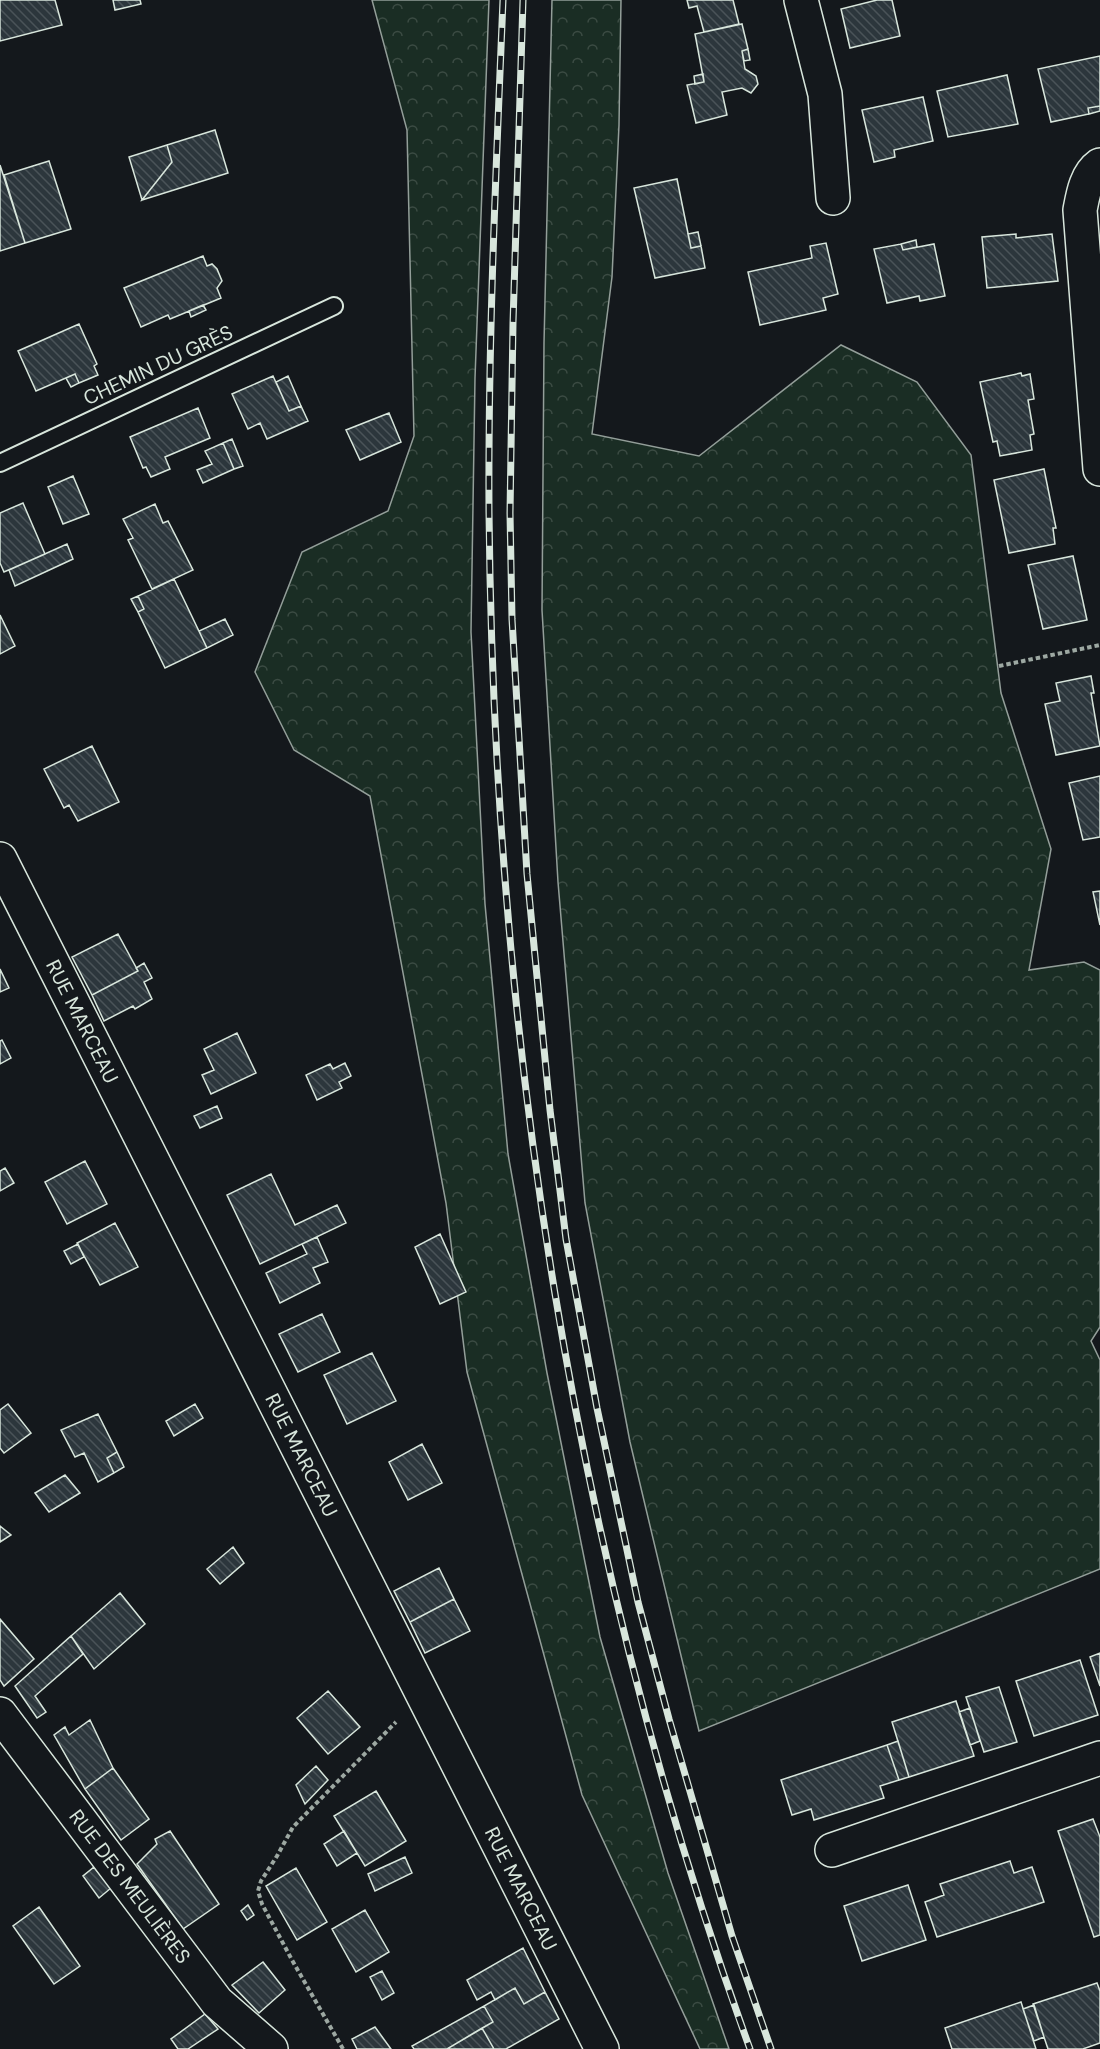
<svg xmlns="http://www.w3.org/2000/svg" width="1100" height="2049" font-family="'DM Sans',sans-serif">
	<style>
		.forest { fill: url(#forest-crowns); stroke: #939e99; stroke-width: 1.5 }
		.building { fill: url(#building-back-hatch); stroke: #d8e6dc; stroke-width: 1.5 }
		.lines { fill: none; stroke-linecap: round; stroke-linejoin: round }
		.service-casing { stroke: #d8e6dc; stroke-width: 20 }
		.minor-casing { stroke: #d8e6dc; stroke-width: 36 }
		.secondary-casing { stroke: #d8e6dc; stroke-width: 36 }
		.path { stroke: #9da8a2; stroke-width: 4; stroke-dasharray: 4.5 3; stroke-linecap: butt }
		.service { stroke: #14181c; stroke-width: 16 }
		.minor { stroke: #14181c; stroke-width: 33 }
		.secondary { stroke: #14181c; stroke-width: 33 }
		.rail-casing { stroke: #d8e6dc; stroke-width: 7 }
		.rail { stroke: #14181c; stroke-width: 4.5; stroke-dasharray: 14; stroke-linecap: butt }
		.labels { text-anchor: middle; stroke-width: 4.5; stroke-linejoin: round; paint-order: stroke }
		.street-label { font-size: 20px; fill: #d8e6dc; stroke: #14181c }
	</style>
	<defs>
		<pattern id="forest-crowns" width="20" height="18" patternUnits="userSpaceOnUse" patternTransform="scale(1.5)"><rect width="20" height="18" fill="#1a2d24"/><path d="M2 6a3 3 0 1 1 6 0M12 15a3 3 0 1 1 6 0" fill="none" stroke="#3b4b43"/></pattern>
		<pattern id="building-back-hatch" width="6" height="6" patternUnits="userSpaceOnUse" patternTransform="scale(1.5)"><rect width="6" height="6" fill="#2c363c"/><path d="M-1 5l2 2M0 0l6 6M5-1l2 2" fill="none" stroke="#4a5358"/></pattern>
	</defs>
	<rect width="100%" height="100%" fill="#14181c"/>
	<path class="forest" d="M 372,0 L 489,0 L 475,378 L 471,632 L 485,904 L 508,1154 L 547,1373 L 600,1637 L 668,1873 L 729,2049 L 700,2049 L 582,1795 L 467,1372 L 446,1203 L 370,796 L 294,750 L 255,672 L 302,552 L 388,511 L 414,436 L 407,130 Z
		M 552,0 L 621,0 L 619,125 L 612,277 L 592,434 L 699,456 L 841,345 L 917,382 L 971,455 L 1001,693 L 1051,849 L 1029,970 L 1084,962 L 1100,970 L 1100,1327 L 1091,1341 L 1100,1360 L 1100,1569 L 699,1731 L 630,1442 L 585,1203 L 558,882 L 542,610 L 544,343 Z"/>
	<path class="building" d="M 0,0 L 55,0 L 62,25 L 0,41 Z
		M 113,0 L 140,0 L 141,4 L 115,10 Z
		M 687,0 L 733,0 L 739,24 L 704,32 L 697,6 L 689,8 Z
		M 877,0 L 892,0 L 900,36 L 850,48 L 841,9 Z
		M 742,24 L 748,49 L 742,51 L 745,69 L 756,76 L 758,84 L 751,93 L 742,88 L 722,92 L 727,115 L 696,123 L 687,85 L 704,82 L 695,34 Z
		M 748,49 L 750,60 L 744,61 L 742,51 Z
		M 1100,56 L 1100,106 L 1088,108 L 1089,114 L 1051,122 L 1038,69 Z
		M 703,74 L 704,82 L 695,84 L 694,76 Z
		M 1007,75 L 1018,124 L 948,137 L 937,91 Z
		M 923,97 L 933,141 L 894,150 L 895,157 L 874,162 L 862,110 Z
		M 1100,106 L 1100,111 L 1089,114 L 1088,108 Z
		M 215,130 L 228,173 L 142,200 L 172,162 L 167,145 Z
		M 167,145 L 172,162 L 142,200 L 129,157 Z
		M 49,161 L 71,229 L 25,243 L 4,175 Z
		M 0,165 L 25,243 L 0,251 Z
		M 677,179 L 691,248 L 701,246 L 705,268 L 655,278 L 634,188 Z
		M 698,232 L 701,246 L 691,248 L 688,234 Z
		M 1016,234 L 1016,238 L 1052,234 L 1058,281 L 987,288 L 982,237 Z
		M 916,240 L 917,247 L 903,250 L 901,244 Z
		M 826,243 L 838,294 L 823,298 L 826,310 L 760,325 L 748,272 L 812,258 L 810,246 Z
		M 901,244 L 903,250 L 934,244 L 945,296 L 920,301 L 919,296 L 887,303 L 874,249 Z
		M 203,256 L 207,266 L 212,264 L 217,269 L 222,281 L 217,288 L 221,298 L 170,319 L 168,315 L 141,327 L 124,288 Z
		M 203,305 L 206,310 L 191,317 L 189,311 Z
		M 79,324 L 97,364 L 94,366 L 98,375 L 79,383 L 75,374 L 36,391 L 18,351 Z
		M 1021,373 L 1022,376 L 1030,374 L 1034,399 L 1028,400 L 1034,434 L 1030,435 L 1032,450 L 1000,456 L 997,441 L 993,442 L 980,382 Z
		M 75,374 L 79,383 L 71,387 L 66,378 Z
		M 273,376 L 289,411 L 301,406 L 308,421 L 267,439 L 260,423 L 248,429 L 232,394 Z
		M 288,376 L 301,406 L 289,411 L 276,382 Z
		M 198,408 L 210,438 L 165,457 L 170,469 L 151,477 L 146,467 L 143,468 L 130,437 Z
		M 389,413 L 401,442 L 360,460 L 346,430 Z
		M 232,439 L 243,466 L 234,469 L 223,443 Z
		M 223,443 L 234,469 L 203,483 L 197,470 L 212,464 L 205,451 Z
		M 1044,469 L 1056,528 L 1053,528 L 1055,544 L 1009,553 L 994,480 Z
		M 73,476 L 89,514 L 63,524 L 48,487 Z
		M 23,503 L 45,554 L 4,572 L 0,563 L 0,513 Z
		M 155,504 L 163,523 L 168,521 L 193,570 L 152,589 L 128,540 L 133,538 L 123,519 Z
		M 67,544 L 73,559 L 15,586 L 9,570 Z
		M 1073,556 L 1087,620 L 1043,629 L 1028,565 Z
		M 174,579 L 207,648 L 165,668 L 138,612 L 144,609 L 138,596 Z
		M 138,596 L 144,609 L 138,612 L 131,599 Z
		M 0,615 L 15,646 L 0,654 Z
		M 225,619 L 233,635 L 207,648 L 199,631 Z
		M 1091,676 L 1094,693 L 1091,693 L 1100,746 L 1056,755 L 1045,704 L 1060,701 L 1056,683 Z
		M 92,746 L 119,802 L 78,821 L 69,805 L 64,808 L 44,769 Z
		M 1100,776 L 1100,837 L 1083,840 L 1069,783 Z
		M 1100,891 L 1100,925 L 1093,892 Z
		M 118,934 L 138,971 L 92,995 L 72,957 Z
		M 144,963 L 152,978 L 144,982 L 152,999 L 135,1009 L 133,1006 L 104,1021 L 92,995 L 138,971 L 136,968 Z
		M 0,969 L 9,988 L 0,992 Z
		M 237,1033 L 256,1073 L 211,1094 L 202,1075 L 214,1070 L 204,1049 Z
		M 2,1040 L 11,1058 L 0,1064 L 0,1041 Z
		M 345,1063 L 351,1076 L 339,1082 L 342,1088 L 317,1100 L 306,1075 L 330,1064 L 333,1069 Z
		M 217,1106 L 222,1118 L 200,1128 L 194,1116 Z
		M 85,1161 L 107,1204 L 67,1224 L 45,1182 Z
		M 5,1168 L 14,1183 L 0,1191 L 0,1171 Z
		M 271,1174 L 295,1225 L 337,1205 L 346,1223 L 260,1264 L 227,1195 Z
		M 115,1223 L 138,1267 L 100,1285 L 77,1243 Z
		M 440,1234 L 466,1292 L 440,1304 L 415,1247 Z
		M 317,1237 L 328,1262 L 313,1268 L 320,1283 L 280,1303 L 266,1273 L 307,1254 L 302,1244 Z
		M 78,1244 L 84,1257 L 71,1264 L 64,1251 Z
		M 322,1314 L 340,1352 L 298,1372 L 279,1334 Z
		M 372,1353 L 396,1401 L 347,1424 L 324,1375 Z
		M 8,1404 L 31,1433 L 4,1453 L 0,1448 L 0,1410 Z
		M 195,1404 L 203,1418 L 174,1436 L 166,1421 Z
		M 98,1414 L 117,1452 L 107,1458 L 114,1473 L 98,1482 L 84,1453 L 75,1457 L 61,1430 Z
		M 422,1444 L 442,1483 L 408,1500 L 389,1462 Z
		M 117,1452 L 124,1467 L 114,1473 L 107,1458 Z
		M 65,1475 L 80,1493 L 49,1512 L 35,1493 Z
		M 0,1526 L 11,1535 L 0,1542 Z
		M 233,1547 L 244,1563 L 220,1584 L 207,1569 Z
		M 439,1568 L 454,1599 L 410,1622 L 394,1591 Z
		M 120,1593 L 145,1624 L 94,1669 L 71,1636 Z
		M 454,1599 L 470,1631 L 425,1653 L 410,1622 Z
		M 0,1619 L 34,1659 L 4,1686 L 0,1680 Z
		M 71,1636 L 83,1654 L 35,1696 L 46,1712 L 37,1718 L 15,1686 Z
		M 1100,1653 L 1100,1686 L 1090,1657 Z
		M 1080,1660 L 1098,1715 L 1034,1736 L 1016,1681 Z
		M 999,1687 L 1017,1742 L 984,1752 L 966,1697 Z
		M 328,1691 L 360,1727 L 328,1754 L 297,1718 Z
		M 956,1701 L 974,1756 L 909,1777 L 892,1722 Z
		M 970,1708 L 980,1741 L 970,1745 L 959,1712 Z
		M 90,1720 L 113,1768 L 85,1789 L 54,1735 L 65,1727 L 69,1735 Z
		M 898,1741 L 909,1777 L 899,1780 L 887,1745 Z
		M 887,1745 L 899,1780 L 880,1786 L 884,1798 L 814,1820 L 811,1809 L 792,1815 L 781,1780 Z
		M 316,1766 L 328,1780 L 305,1804 L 296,1785 Z
		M 113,1768 L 149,1819 L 121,1840 L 85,1789 Z
		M 376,1791 L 406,1841 L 365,1866 L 334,1816 Z
		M 1093,1819 L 1100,1837 L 1100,1935 L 1094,1937 L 1058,1831 Z
		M 170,1831 L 219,1904 L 183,1929 L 137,1864 L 157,1844 L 155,1839 Z
		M 344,1831 L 357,1853 L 337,1866 L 324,1844 Z
		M 405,1857 L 412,1873 L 375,1891 L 368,1874 Z
		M 1010,1861 L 1014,1873 L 1032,1867 L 1044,1902 L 937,1937 L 925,1902 L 944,1895 L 940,1884 Z
		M 94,1867 L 111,1888 L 99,1898 L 83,1876 Z
		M 296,1868 L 327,1922 L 297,1940 L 266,1886 Z
		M 908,1885 L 926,1940 L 862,1961 L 844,1906 Z
		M 248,1905 L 254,1915 L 247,1920 L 241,1911 Z
		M 39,1907 L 80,1966 L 54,1984 L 13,1926 Z
		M 365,1910 L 389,1952 L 356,1972 L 332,1929 Z
		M 523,1948 L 545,1992 L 524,2004 L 515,1988 L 495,2000 L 491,1992 L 477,2000 L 467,1980 Z
		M 263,1962 L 285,1990 L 259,2013 L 232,1985 Z
		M 382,1971 L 394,1993 L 382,2000 L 370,1977 Z
		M 1097,1983 L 1100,1991 L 1100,2043 L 1083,2049 L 1048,2049 L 1033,2004 Z
		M 515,1988 L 524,2004 L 545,1992 L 559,2019 L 506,2049 L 494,2049 L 482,2028 L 493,2022 L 484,2006 Z
		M 1021,2002 L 1036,2049 L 952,2049 L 945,2028 Z
		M 1034,2005 L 1044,2037 L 1034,2041 L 1023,2009 Z
		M 484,2006 L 493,2022 L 447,2049 L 414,2049 L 412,2046 Z
		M 205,2014 L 218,2029 L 188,2049 L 178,2049 L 171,2039 Z
		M 375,2027 L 391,2049 L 357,2049 L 352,2039 Z
		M 482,2028 L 494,2049 L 447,2049 Z"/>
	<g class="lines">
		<g class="service-casing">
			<path id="service" d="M 0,463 L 334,306"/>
		</g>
		<g class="minor-casing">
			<g id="minor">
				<path d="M 801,0 L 825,94 L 833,198"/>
				<path d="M 1100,165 C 1086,175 1083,194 1080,210 L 1100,469"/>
				<path id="s1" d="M 0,1714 L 217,2002 L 271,2049"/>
				<path d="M 832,1850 L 1100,1758"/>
			</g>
		</g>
		<g class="secondary-casing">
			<g id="secondary">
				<path id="s2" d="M 0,859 L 602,2049"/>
			</g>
		</g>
		<path class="path" d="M 999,666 L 1100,645
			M 343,2049 L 292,1960 L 262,1904 L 258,1891 L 261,1881 L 277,1856 L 293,1827 L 396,1722"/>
		<use href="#service" class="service"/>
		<use href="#minor" class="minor"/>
		<use href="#secondary" class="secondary"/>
		<g class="rail-casing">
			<path id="rail" d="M 503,0 C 496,170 488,341 489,512 C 494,1031 572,1559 750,2049
				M 523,0 L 513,323 L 510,513 L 512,619 L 527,874 L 550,1110 L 566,1239 L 597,1408 L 638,1602 L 669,1719 L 732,1936 L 771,2049"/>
		</g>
		<use href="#rail" class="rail"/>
	</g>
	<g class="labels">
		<g class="street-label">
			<text transform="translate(158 365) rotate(-25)" y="7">CHEMIN DU GRÈS</text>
			<text dy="7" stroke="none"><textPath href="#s2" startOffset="182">RUE MARCEAU</textPath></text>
			<text dy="7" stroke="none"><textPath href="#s2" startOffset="668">RUE MARCEAU</textPath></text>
			<text dy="7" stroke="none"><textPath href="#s1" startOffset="216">RUE DES MEULIÈRES</textPath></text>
			<text dy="7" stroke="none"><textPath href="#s2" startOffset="1154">RUE MARCEAU</textPath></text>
		</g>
	</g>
</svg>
